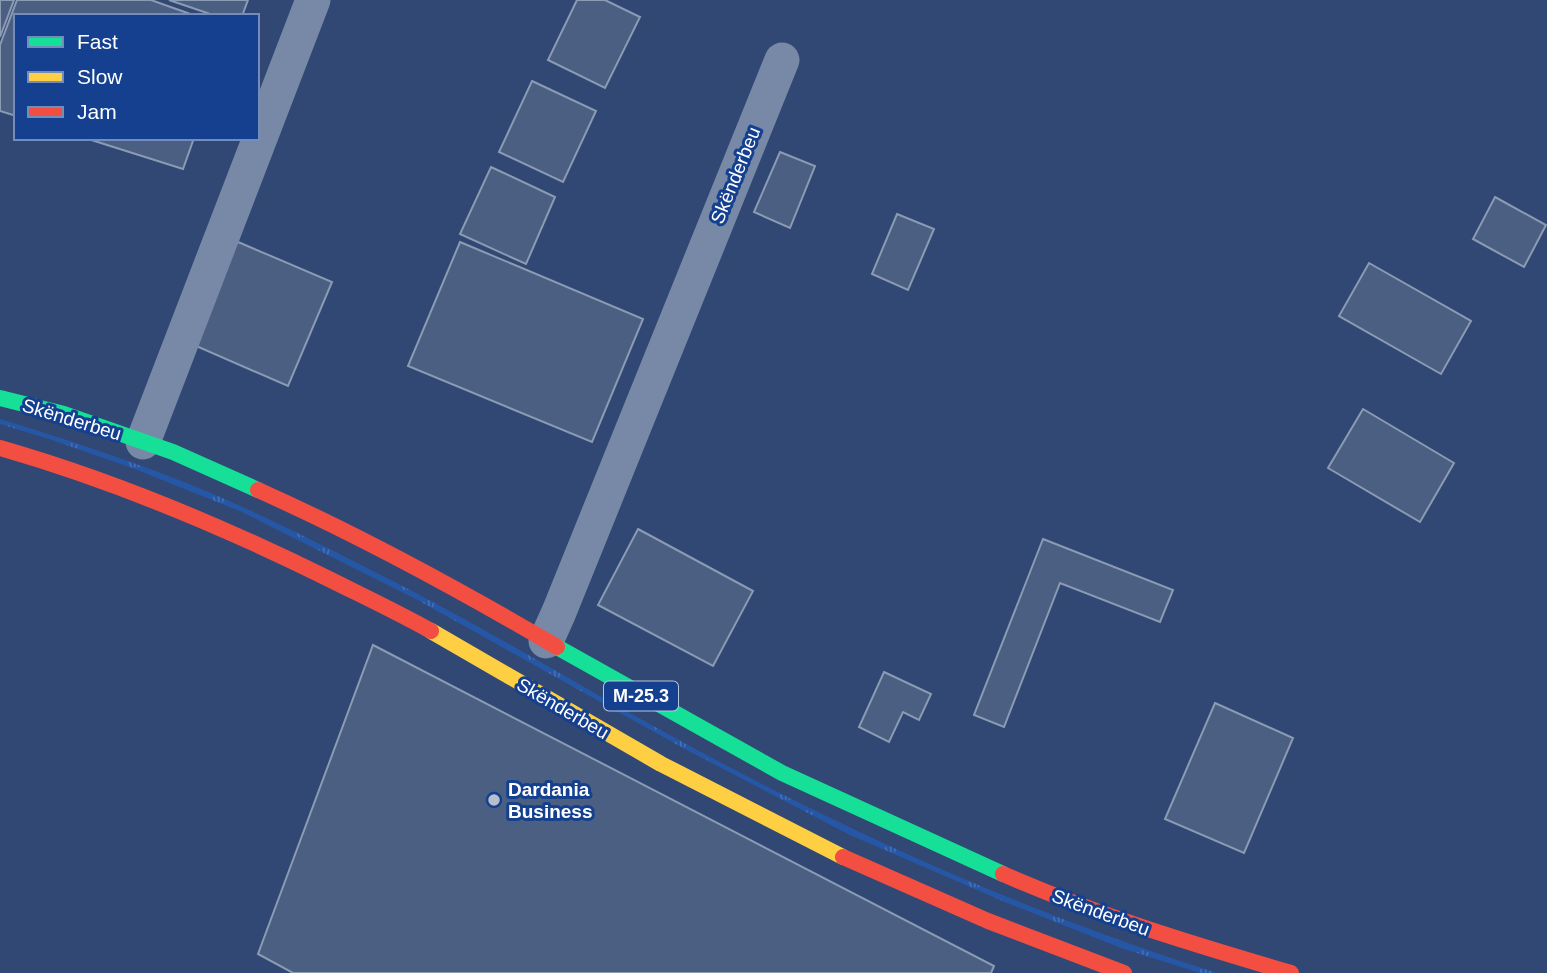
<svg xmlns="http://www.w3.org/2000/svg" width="1547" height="973" font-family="Arial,sans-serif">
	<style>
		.grass { fill: url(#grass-tufts) }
		.building { fill: #4a5f81; stroke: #8c9bb4; stroke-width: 2 }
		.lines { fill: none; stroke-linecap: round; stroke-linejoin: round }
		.street { stroke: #7789a6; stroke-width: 35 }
		.fast { stroke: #16e098; stroke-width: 16 }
		.slow { stroke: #ffcf43; stroke-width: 16 }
		.jam { stroke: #f24e42; stroke-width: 16 }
		.poi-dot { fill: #b7bfce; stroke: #14408f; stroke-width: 2.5 }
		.labels { text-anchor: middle; stroke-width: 6; stroke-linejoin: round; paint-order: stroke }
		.shield { fill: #14408f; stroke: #b8c6dd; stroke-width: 2 }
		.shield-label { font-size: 18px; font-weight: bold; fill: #fff }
		.street-label { font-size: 19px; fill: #fff; stroke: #14408f }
		.poi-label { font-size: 19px; font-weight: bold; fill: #fff; stroke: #14408f; text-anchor: start }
	</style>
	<defs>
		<pattern id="grass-tufts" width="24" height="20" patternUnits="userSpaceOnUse" patternTransform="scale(1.75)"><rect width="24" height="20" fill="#2656a6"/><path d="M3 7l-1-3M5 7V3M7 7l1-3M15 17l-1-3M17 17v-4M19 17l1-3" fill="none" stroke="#476fb3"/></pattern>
	</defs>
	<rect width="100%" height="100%" fill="#304873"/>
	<path class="grass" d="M 0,419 C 84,445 167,472 247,509 C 303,535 360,564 416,593 C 507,641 595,695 686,744 C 858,837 1031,914 1217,973 L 1200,973 L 1121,948 L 1005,902 L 850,835 L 683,748 L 414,598 L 242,512 L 135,469 L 49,439 L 0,424 Z"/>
	<path class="building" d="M 0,0 L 14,0 L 0,37 Z
		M 17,0 L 151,0 L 196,16 L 16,16 L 16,116 L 0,111 L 0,45 Z
		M 169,0 L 248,0 L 242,16 L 216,16 Z
		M 577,0 L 605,0 L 640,17 L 605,88 L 548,60 Z
		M 532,81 L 596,111 L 563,182 L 499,152 Z
		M 85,138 L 194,138 L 183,169 Z
		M 780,152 L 815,166 L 790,228 L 754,212 Z
		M 491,167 L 555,197 L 526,264 L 460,234 Z
		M 1495,197 L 1546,225 L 1524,267 L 1473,239 Z
		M 897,214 L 934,229 L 908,290 L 872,274 Z
		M 231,239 L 332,282 L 288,386 L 187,342 Z
		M 460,242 L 643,319 L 592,442 L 408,366 Z
		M 1369,263 L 1471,321 L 1441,374 L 1339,316 Z
		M 1363,409 L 1454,463 L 1420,522 L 1328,468 Z
		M 638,529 L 753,591 L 713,666 L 598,605 Z
		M 1043,539 L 1173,590 L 1160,622 L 1060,583 L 1004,727 L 974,715 Z
		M 373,645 L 994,966 L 991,973 L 293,973 L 258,954 Z
		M 884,672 L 931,694 L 919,720 L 903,712 L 889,742 L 859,727 Z
		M 1215,703 L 1293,738 L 1244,853 L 1165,819 Z"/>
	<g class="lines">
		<path class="street" d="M 143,442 L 313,0
			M 546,641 L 559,612 L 782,60"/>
		<path class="fast" d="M 0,398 L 64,414 L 173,452 L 258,490
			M 557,647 L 782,773 L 1003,874"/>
		<path class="slow" d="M 431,631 L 661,764 L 843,857"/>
		<path class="jam" d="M 0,448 C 115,481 224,527 331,580 C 365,597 399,613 431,631
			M 258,490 C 361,536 460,590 557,647
			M 843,857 L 988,921 L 1124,973
			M 1003,874 C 1096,915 1193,944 1291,973"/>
	</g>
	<circle class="poi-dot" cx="494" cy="800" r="7"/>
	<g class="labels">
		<rect class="shield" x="604" y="681.5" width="74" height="29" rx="5"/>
		<g class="shield-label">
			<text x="641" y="702">M-25.3</text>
		</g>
		<g class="street-label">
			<text transform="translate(735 175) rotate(-68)" y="7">Skënderbeu</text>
			<text transform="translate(72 419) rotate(17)" y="7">Skënderbeu</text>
			<text transform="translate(563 708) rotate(30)" y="7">Skënderbeu</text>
			<text transform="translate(1101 912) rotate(20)" y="7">Skënderbeu</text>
		</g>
		<g class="poi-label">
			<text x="508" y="796">Dardania<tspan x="508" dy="22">Business</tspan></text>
		</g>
	</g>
	<rect x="14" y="14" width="245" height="126" fill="#14408f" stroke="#728cbc" stroke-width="2"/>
	<rect x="28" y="37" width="35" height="10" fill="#16e098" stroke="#728cbc" stroke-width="2"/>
	<text x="77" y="49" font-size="21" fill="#ffffff">Fast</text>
	<rect x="28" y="72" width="35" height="10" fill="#ffcf43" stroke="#728cbc" stroke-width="2"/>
	<text x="77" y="84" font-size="21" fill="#ffffff">Slow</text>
	<rect x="28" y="107" width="35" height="10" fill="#f24e42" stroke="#728cbc" stroke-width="2"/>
	<text x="77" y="119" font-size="21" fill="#ffffff">Jam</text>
</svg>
